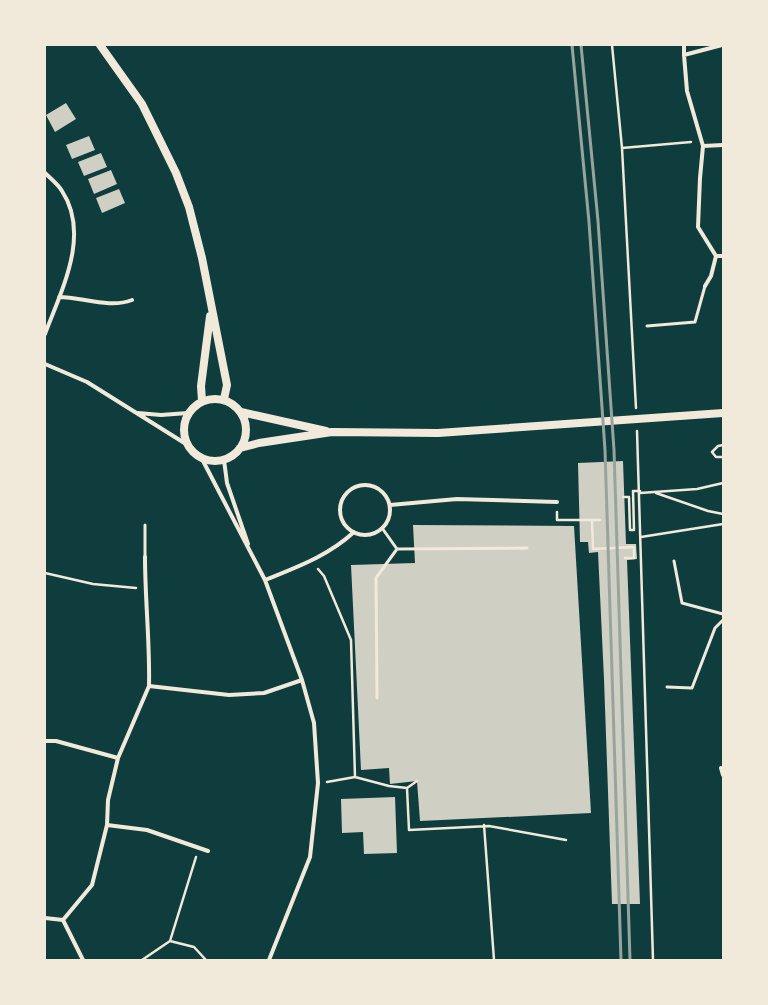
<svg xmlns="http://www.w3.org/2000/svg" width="768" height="1005" font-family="'PT Sans Narrow',sans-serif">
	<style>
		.building { fill: #cfcfc3 }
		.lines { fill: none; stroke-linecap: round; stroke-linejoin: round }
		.path { stroke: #f1e9da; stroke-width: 2.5 }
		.service { stroke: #f1e9da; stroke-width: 3 }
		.minor { stroke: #f1e9da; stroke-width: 4 }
		.secondary { stroke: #f1e9da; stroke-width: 8 }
		.rail { stroke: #97a49c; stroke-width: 3 }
	</style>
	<rect width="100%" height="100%" fill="#0f3d3e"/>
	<path class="building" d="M 66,103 L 76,119 L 55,132 L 46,115 Z
		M 89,136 L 95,150 L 72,159 L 66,145 Z
		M 101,153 L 107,167 L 84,176 L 78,162 Z
		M 111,170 L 117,184 L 94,194 L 88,179 Z
		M 119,189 L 125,203 L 102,213 L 96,198 Z
		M 623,461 L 626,544 L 636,544 L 637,559 L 627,560 L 640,904 L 612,904 L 604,679 L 598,552 L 589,553 L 588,542 L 580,542 L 578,463 Z
		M 413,525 L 574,526 L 591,813 L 420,821 L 417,781 L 390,784 L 389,768 L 361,770 L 351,565 L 415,563 Z
		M 395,797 L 397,853 L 364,854 L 363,832 L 342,833 L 341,799 Z"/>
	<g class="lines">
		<path class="path" d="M 612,45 L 622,148 L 636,408
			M 622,148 L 691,142
			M 637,431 L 653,960
			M 723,445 L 718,446 L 712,452 L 716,457 L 723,457
			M 640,493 L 697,489 L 723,483
			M 656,493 L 708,511 L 723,514
			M 623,497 L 629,497 L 630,530 L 634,530 L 633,491 L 640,491
			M 557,512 L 557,520 L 600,520
			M 592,520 L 593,549 L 634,547 L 634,558 L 625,558
			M 641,537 L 723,524
			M 318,569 L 324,576 L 351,640 L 355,777
			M 45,573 L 93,584 L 136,588
			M 327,782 L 355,777 L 389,786 L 407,788 L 417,781
			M 407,788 L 409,830 L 489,826 L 566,840
			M 484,825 L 494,960
			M 170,941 L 196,857
			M 142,960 L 170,941 L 194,947 L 206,960"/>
		<path class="service" d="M 647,326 L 695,322 L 705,286
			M 382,528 L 397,549
			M 397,549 L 527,548
			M 145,557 L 145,525
			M 674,561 L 682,603 L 723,614
			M 667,687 L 692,688 L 715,628 L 723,620
			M 377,698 L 376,578 L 397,549"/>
		<path class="minor" d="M 684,45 L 684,55
			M 703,146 L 723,145
			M 45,173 C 51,179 58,184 62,191 C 91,235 61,291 45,334
			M 716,256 L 698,227 L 700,178 L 703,146 L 687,91 L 684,55 L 722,45
			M 705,286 L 711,276 L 716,256 L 723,256
			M 59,297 C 82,297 109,309 132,300
			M 45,364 L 87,382 L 186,444
			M 138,413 L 161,415 L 188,413
			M 202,459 L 265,580 L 302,680 L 314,723 L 318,783 L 310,857 L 269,960
			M 224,460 L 227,483 L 248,544
			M340 510a25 25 0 1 1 50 0a25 25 0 1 1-50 0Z
			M 390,505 L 457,499 L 557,502
			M 145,557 C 145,600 150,643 149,686
			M 265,580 C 297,567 328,556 354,532
			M 45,741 L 56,741 L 118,758
			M 721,768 L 723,775
			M 107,825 L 147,830 L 208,851
			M 45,918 L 63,920
			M 83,960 L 63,920 L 92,885 L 107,825 L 108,800 L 118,758 L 149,686 L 229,695 L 264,693 L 302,680"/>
		<path class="secondary" d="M 100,45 L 142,104 L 176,173 L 189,207 L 202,258 L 227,385 L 224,399
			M184 430a31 31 0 1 1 62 0a31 31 0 1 1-62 0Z
			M 202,401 L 201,386 L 210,316
			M 241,412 L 326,431
			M 240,448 L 259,443 L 332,432 L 438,433 L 723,413"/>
		<path class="rail" d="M 572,45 L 589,222 L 605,450 L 621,960
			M 581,45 L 598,221 L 614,450 L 630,960"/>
	</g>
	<rect width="768" height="1005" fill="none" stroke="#f1e9da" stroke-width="92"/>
</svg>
